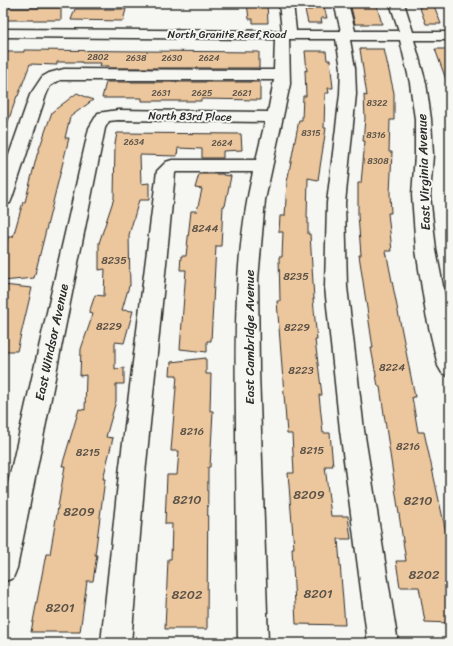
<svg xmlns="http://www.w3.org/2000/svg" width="453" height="646" font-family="Sriracha,sans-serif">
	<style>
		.building { fill: #ecc79d; stroke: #2b2b2b }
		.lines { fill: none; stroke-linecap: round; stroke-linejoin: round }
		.minor-casing { stroke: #2b2b2b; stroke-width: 3 }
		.minor { fill: #f6f6f2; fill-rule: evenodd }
		.labels { text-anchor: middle; stroke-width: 4; stroke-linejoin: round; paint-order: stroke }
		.far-number-label { font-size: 9px; fill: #5b5248 }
		.far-street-label { font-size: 11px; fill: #2b2b2b; stroke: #f6f6f2 }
		.number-label { font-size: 11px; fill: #5b5248 }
		.street-label { font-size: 13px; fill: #2b2b2b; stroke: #f6f6f2 }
		.near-number-label { font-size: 13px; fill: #5b5248 }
	</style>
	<rect width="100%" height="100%" fill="#f6f6f2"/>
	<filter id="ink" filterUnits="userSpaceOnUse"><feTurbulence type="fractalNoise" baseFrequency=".025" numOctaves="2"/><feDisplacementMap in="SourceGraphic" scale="8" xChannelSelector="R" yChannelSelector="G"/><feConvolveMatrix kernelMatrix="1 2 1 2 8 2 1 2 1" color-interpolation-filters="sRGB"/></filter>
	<g filter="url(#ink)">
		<path class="building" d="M 247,3 L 267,3 L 268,23 L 253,23 L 253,19 L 249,19 Z
			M 311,3 L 323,3 L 327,18 L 321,18 L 322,23 L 308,23 L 305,10 L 312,10 Z
			M 350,3 L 376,3 L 382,24 L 355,24 Z
			M 418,3 L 433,3 L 441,24 L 426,24 Z
			M 6,8 L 61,8 L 61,20 L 3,20 L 3,14 Z
			M 75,9 L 126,9 L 123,21 L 71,20 Z
			M 360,49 L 384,49 L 394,93 L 394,120 L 390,120 L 389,152 L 392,152 L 390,193 L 391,213 L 388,213 L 392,251 L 386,251 L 415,397 L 412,397 L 418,432 L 424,432 L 447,537 L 450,558 L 450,623 L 425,622 L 419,587 L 400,587 L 396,561 L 406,561 L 380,387 L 378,386 L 371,348 L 373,348 L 359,255 L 361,255 L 358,215 L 358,183 L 361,183 L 365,141 L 363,141 L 365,119 L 364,95 L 367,96 Z
			M 435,49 L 450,49 L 450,85 L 448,85 Z
			M 24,50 L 259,52 L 259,68 L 109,68 L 109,66 L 100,66 L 101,63 L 82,63 L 82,62 L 57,62 L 57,65 L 30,64 L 18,96 L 17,96 L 5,130 L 3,130 L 3,57 L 5,52 L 24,52 Z
			M 305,51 L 326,51 L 327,60 L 330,60 L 333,88 L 328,88 L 329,93 L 325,93 L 324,128 L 326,128 L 318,180 L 308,178 L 307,218 L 308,218 L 308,234 L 310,234 L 314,299 L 313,299 L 317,340 L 315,340 L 322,395 L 319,395 L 323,433 L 330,433 L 333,466 L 325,466 L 331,516 L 348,516 L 351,539 L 338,539 L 345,625 L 296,624 L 292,548 L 294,548 L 288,473 L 294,473 L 292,434 L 287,434 L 277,301 L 280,301 L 279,257 L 282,257 L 283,232 L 279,232 L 280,216 L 285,216 L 287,182 L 299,120 L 302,120 L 303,96 L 306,96 L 305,70 L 307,71 Z
			M 106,82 L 260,82 L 260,100 L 201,99 L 201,101 L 142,101 L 142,98 L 102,98 Z
			M 77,93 L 93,100 L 70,117 L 65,138 L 69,138 L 34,278 L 3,281 L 3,256 L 8,237 L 13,237 L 23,202 L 25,202 L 37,155 L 52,112 Z
			M 117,133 L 241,134 L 242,150 L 223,151 L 223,158 L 202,158 L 202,149 L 178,148 L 177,156 L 140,155 L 141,184 L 149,183 L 149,200 L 139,200 L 129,235 L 130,286 L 129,286 L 122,310 L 133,311 L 124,343 L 115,342 L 115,369 L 124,368 L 124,384 L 116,384 L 116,401 L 106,437 L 113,438 L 103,479 L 105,479 L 95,555 L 97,555 L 93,581 L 87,581 L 80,632 L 31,632 L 46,554 L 50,554 L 65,466 L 62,466 L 79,409 L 85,410 L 86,375 L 80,376 L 81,349 L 93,314 L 89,313 L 95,295 L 104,296 L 105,269 L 99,270 L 99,243 L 114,198 L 115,144 Z
			M 199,174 L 223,174 L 223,175 L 231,176 L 225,206 L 223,206 L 221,246 L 216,246 L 211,341 L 207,341 L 207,352 L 180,349 L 186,270 L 180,270 L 181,256 L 186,256 L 191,211 L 197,211 L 202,189 L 195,188 Z
			M 3,285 L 32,288 L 17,351 L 3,351 Z
			M 206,358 L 206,374 L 211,374 L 210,411 L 213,411 L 210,467 L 208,467 L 207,629 L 165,629 L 168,559 L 171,559 L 172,524 L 165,524 L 167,475 L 177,475 L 179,451 L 171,451 L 177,375 L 170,375 L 171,362 Z"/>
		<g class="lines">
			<g class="minor-casing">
				<path id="minor" d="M 279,3 L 293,3 L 296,31 L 341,31 L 334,3 L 348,3 L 355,31 L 399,31 L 390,3 L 404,3 L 413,32 L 450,32 L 450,40 L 414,40 L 426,83 L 431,119 L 433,155 L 430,195 L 436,250 L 450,322 L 450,377 L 442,373 L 438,366 L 426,314 L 416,250 L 412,195 L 415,155 L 415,119 L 410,83 L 400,40 L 350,40 L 355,68 L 356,94 L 345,203 L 347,287 L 364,430 L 398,643 L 368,643 L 340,430 L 325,287 L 327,203 L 340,94 L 341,68 L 336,39 L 289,39 L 290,84 L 265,200 L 258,280 L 259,371 L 268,643 L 238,643 C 237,569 236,496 236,422 C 235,339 234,254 253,172 L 176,172 L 175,173 L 145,474 L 131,643 L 101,643 L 119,474 L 157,171 L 166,162 L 172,160 L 256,160 L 265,122 L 118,120 L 109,121 L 105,128 L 17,568 L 13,578 L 3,582 L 3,505 L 89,128 L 98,113 L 118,110 L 268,112 L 274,80 L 60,80 L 50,86 L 46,95 L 12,198 L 10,203 L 3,205 L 3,172 L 30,95 L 42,77 L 49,73 L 64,69 L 274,70 L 275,39 L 3,37 L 3,29 L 282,31 Z"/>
			</g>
			<use href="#minor" class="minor"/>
		</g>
	</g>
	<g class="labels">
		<g class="far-number-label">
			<text x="98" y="60">2802</text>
			<text x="136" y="61">2638</text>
			<text x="172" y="61">2630</text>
			<text x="209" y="61">2624</text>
			<text x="161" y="96">2631</text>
			<text x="202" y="96">2625</text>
			<text x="242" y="96">2621</text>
			<text x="377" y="106">8322</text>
			<text x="311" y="136">8315</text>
			<text x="376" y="138">8316</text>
			<text x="134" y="145">2634</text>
			<text x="222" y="146">2624</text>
			<text x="378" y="164">8308</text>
		</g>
		<g class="far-street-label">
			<text x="227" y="38">North Granite Reef Road</text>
			<text transform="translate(190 116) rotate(1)" y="4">North 83rd Place</text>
		</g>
		<g class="number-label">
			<text x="205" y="232">8244</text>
			<text x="114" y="264">8235</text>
			<text x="296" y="280">8235</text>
			<text x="109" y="330">8229</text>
			<text x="297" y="331">8229</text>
			<text x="392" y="371">8224</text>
			<text x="301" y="374">8223</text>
			<text x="192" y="435">8216</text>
			<text x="408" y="450">8216</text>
			<text x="312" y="454">8215</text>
			<text x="88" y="456">8215</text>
		</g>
		<g class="street-label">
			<text transform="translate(423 172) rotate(-92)" y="5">East Virginia Avenue</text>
			<text transform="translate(249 337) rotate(-90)" y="5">East Cambridge Avenue</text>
			<text transform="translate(51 342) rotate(-78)" y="5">East Windsor Avenue</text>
		</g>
		<g class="near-number-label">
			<text x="309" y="499">8209</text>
			<text x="187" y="504">8210</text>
			<text x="418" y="505">8210</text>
			<text x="79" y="516">8209</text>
			<text x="424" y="579">8202</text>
			<text x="318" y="598">8201</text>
			<text x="187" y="599">8202</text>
			<text x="60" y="612">8201</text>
		</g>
	</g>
	<rect width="453" height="646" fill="none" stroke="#f6f6f2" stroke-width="16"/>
	<rect x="8" y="8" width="437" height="630" fill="none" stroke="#2b2b2b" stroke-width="1.5" filter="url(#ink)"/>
</svg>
